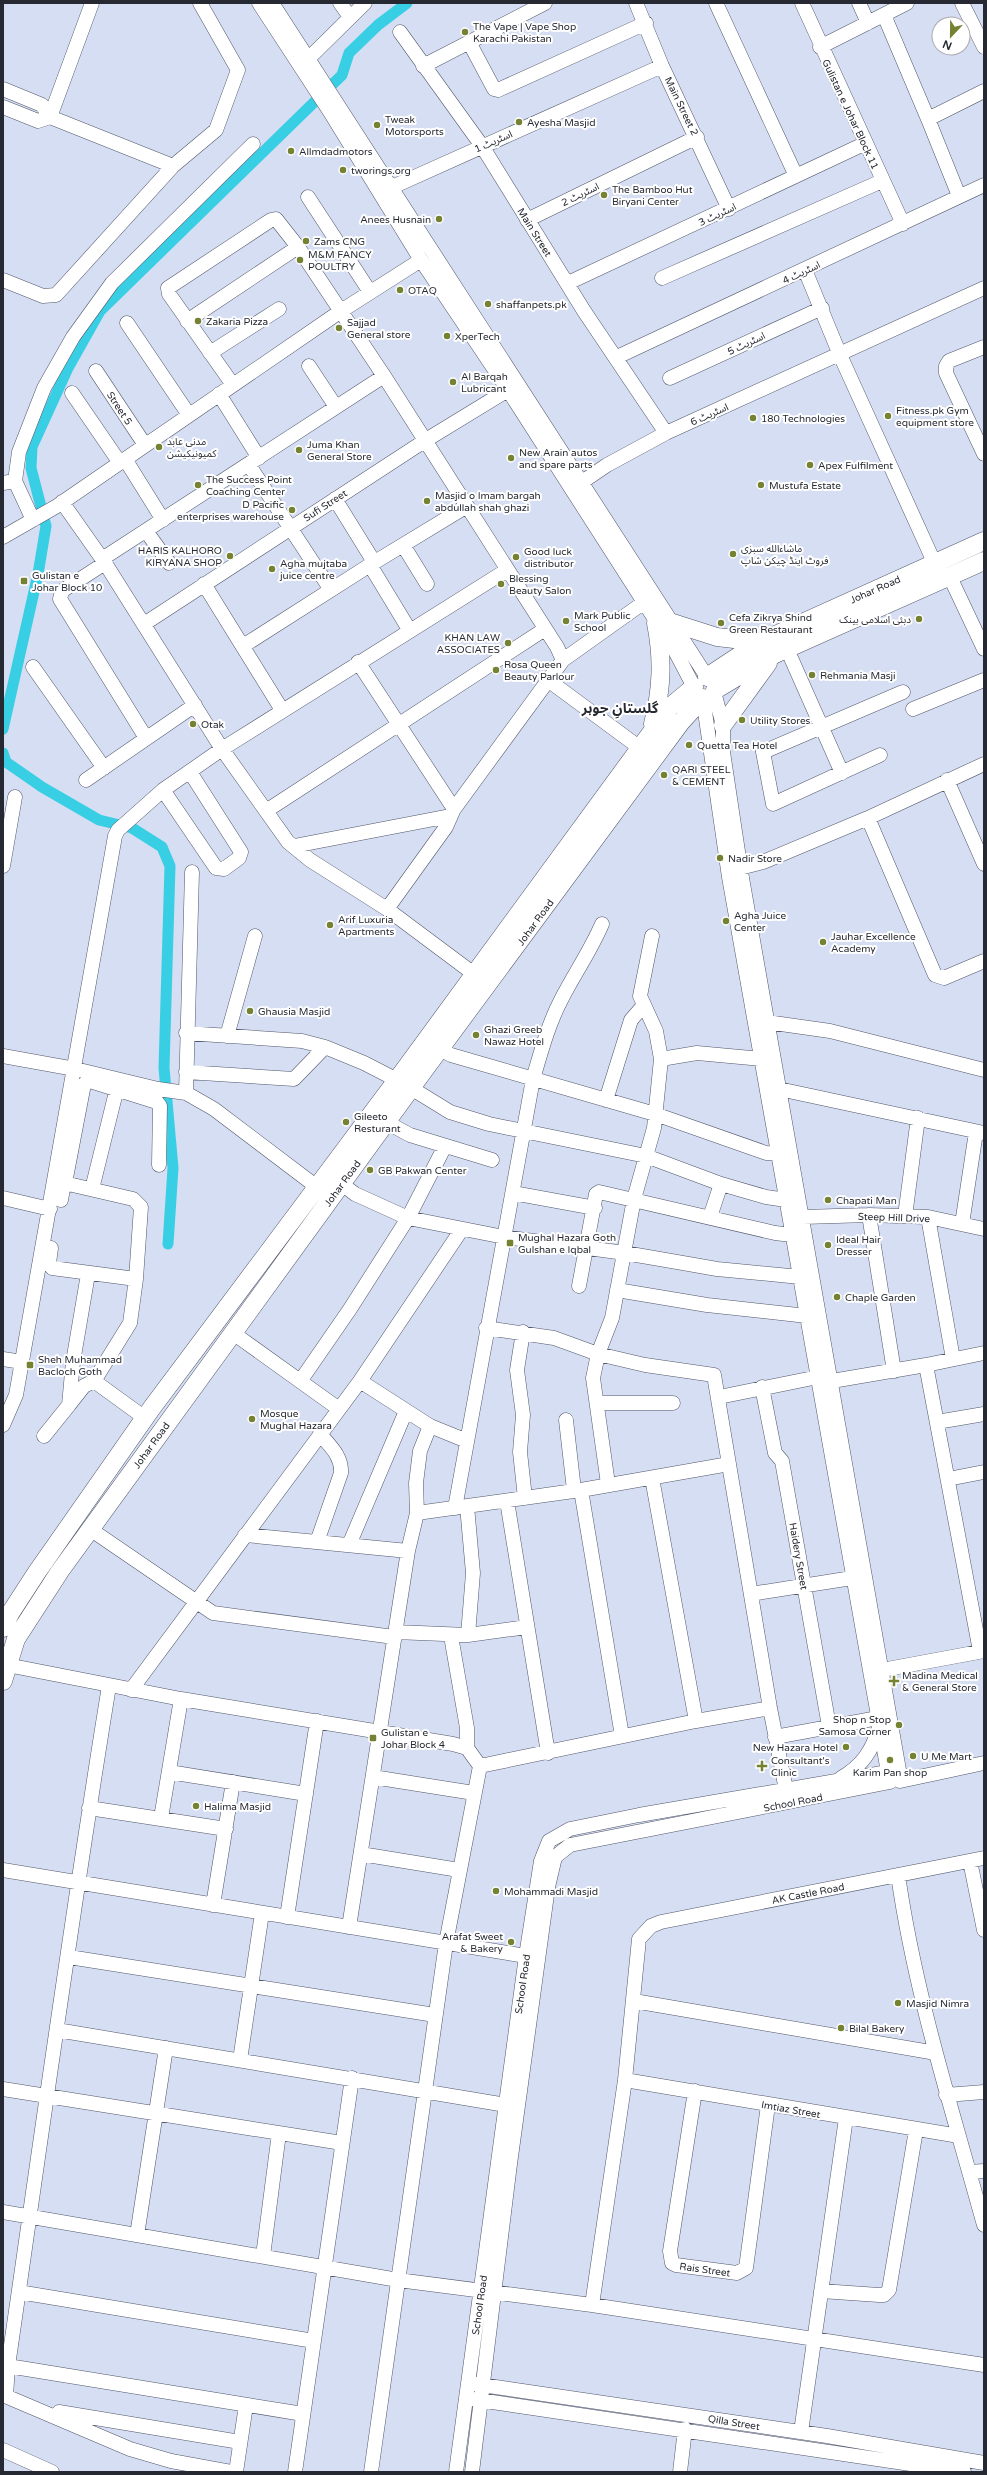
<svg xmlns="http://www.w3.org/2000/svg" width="987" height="2475" font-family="'Varela Round','Noto Sans Arabic',sans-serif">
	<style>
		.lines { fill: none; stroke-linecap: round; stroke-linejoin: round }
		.canal { stroke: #38cee4; stroke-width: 11 }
		.minor-casing { stroke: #51576a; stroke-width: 15 }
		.major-casing { stroke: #51576a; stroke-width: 19 }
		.minor { stroke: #fff; stroke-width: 14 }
		.major { stroke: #fff; stroke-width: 18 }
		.poi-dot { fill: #748231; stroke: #fff; stroke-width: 1.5 }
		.labels { text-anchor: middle; stroke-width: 4; stroke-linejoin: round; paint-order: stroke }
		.poi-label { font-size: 10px; fill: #262931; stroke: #fff; text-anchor: start }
		.street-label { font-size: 10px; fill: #262931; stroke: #fff }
		.district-label { font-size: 14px; font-weight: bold; fill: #262931; stroke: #fff }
	</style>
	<rect width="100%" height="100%" fill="#d6def3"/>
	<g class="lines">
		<path class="canal" d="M 3,729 L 38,574 L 46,526 L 31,468 L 32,447 L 68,368 L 100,311 L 342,75 L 349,53 L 378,25 L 407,3
			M 3,753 L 6,762 L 42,787 L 99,820 L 132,828 L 162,847 L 170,866 L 164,1068 L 173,1168 L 168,1244"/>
		<g class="minor-casing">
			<path id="minor" d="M 259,3 L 332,115 L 421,260 L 503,382 L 674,649 L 694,687
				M 272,3 L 707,677
				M 340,3 L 350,17
				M 636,3 L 662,66 L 729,209
				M 716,3 L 796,176
				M 802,3 L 903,224
				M 859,3 L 868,23
				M 962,3 L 984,47
				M 884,15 L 928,119
				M 400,32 L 482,146 L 584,311 L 666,433
				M 469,42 L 494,89 L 498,90 L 646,23
				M 820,47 L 907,3
				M 308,59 L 365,3
				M 423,66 L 545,3
				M 3,89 L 42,105 L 50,117 L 173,166
				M 3,107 L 38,121 L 50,117
				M 50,117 L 92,3
				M 390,188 L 662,66
				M 959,196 L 928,119 L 984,91
				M 308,197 L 370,292
				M 527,220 L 697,137
				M 805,270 L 840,355 L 934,562
				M 662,278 L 882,181
				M 3,280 L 43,296 L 56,295 L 173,166 L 216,130 L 238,70 L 200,3
				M 568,283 L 866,143
				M 187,321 L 298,247
				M 127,323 L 189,415
				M 984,347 L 949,361 L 946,366 L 946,373 L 984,454
				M 210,353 L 279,309
				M 617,357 L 984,185
				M 309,366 L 336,407
				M 96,371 L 145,445
				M 670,378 L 822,308
				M 233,385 L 169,294 L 168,288 L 271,220 L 276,219 L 298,247 L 384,376 L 557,647 L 563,660
				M 72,393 L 120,463
				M 219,394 L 259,458
				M 125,459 L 163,520
				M 249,465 L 331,590
				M 15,481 L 19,452 L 44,388 L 73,337 L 112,283 L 253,144
				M 582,482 L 607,465 L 666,433 L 984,288
				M 3,483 L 15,481 L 33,520
				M 335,499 L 374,562
				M 62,502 L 105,563 L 222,749 L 288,842 L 310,860 L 387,909 L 474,974
				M 146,531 L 169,563
				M 3,537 L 57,506 L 341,311 L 421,260
				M 403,545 L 427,584
				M 102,559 L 384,376
				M 105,563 L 62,591 L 60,599 L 146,738
				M 370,565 L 410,631
				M 950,577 L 984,649
				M 204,584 L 282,710
				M 144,624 L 426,440 L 508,390
				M 243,646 L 370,565 L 467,506
				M 787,649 L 842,773
				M 358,662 L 454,809
				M 33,667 L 104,768
				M 548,680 L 640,748
				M 714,692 L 723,725 L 723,752 L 742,878 L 899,1770
				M 913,709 L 984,680
				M 880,755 L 773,804 L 763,752 L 903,692
				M 86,780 L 195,705
				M 947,780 L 984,864
				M 163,790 L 216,868 L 224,869 L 239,858 L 241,852 L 190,772
				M 266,811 L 545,629
				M 868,818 L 935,975 L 944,978 L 984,961
				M 294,846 L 450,816
				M 3,866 L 15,797
				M 732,870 L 763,862 L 868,818 L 984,764
				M 387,909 L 446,827 L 454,809 L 563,660 L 643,603
				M 767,1022 L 830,1031 L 984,1070
				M 186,1033 L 302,1041 L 325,1047 L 364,1063 L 397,1080
				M 227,1036 L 255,936
				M 440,1049 L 451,1055 L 655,1114 L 766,1153 L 785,1154
				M 3,1056 L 75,1069 L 158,1089 L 186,1093 L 214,1109 L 317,1187
				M 661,1059 L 697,1053 L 762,1059
				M 186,1072 L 294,1079 L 325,1047
				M 411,1088 L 450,1112 L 489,1124 L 646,1156 L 721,1184 L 766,1197 L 786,1200
				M 779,1089 L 984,1133
				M 186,1093 L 192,872
				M 606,1100 L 631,1020 L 644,1005
				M 386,1122 L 410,1135 L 492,1160
				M 334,1178 L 355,1194 L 408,1218 L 504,1237 L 625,1253 L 717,1269 L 800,1277
				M 65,1183 L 84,1084 L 90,1081 L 157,1102 L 160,1106 L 159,1165
				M 92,1189 L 117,1088
				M 513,1193 L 595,1208
				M 3,1198 L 50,1209
				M 61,1200 L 64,1183 L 133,1199 L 141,1207 L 136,1279 L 130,1323 L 94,1381 L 84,1386 L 69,1405
				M 869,1215 L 894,1371
				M 905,1216 L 918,1118
				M 710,1217 L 721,1184
				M 803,1217 L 869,1215 L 928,1217 L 984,1229
				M 928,1217 L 953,1359
				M 962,1224 L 976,1132
				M 51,1248 L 49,1263 L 52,1268 L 136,1279
				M 579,1286 L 596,1194 L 599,1192 L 775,1233 L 792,1235
				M 617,1290 L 707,1305 L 807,1316
				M 486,1328 L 554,1338 L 598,1354 L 645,1365 L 714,1375 L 770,1708 L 786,1790
				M 523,1332 L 517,1370 L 523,1415 L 520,1452 L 525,1498
				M 233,1333 L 339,1409
				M 3,1359 L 22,1362
				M 926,1365 L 980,1651
				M 301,1380 L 350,1309 L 408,1218 L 445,1146
				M 94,1381 L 145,1418
				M 360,1381 L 430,1426 L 467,1441
				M 832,1381 L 926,1365 L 984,1353
				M 762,1387 L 775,1453 L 782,1461 L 829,1726
				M 719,1397 L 818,1377
				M 598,1403 L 673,1403
				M 566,1420 L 574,1490
				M 937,1422 L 984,1414
				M 3,1425 L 16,1395 L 115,836 L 118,830 L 163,790 L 222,749 L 507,570
				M 44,1436 L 69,1405 L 73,1362 L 88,1274
				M 652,1478 L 696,1721
				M 948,1479 L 984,1472
				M 608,1484 L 593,1378 L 598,1354 L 612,1318 L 634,1199 L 654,1128 L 661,1059 L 656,1031 L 640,996 L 652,936
				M 581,1490 L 622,1736
				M 507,1501 L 548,1753
				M 467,1506 L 473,1573 L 468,1635
				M 455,1508 L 533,1079 C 541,1052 548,1025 561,1000 C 574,974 590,952 602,924
				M 417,1513 L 581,1490 L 729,1464
				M 90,1529 L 213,1613 L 394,1637
				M 245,1535 L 408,1551
				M 317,1542 L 341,1473 C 342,1456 330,1446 320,1434
				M 349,1545 L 406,1411
				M 751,1594 L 852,1578
				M 395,1632 L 468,1635 L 527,1627
				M 451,1636 L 467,1728 L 467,1748
				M 7,1665 L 181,1699 L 453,1744 L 467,1748 L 480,1766 L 446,1943 L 371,2472
				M 882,1670 L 984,1651
				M 131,1690 L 360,1381 L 462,1229
				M 775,1737 L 878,1718
				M 480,1766 L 696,1721 L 770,1708
				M 169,1772 L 306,1794
				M 373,1777 L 474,1793
				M 841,1778 C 862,1766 872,1751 879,1728
				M 900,1781 L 984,1763
				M 89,1808 L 226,1829
				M 161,1818 L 181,1699
				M 361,1854 L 459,1870
				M 970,1861 L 984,1930
				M 3,1870 L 526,1956
				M 898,1875 C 915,1994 952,2109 984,2225
				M 213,1905 L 233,1782
				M 287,1917 L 317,1721
				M 349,1927 L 408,1551 L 417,1513 L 416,1483 L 420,1451 L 430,1426
				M 69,1957 L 435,2015
				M 634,2001 L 936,2053
				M 57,2030 L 506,2105
				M 240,2060 L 262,1913
				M 625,2080 L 959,2136
				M 3,2089 L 342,2143
				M 695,2091 L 670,2251 L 672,2263 L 676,2265 L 737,2273 L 746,2268 L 768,2105
				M 946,2095 L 984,2092
				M 969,2172 L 984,2171
				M 3,2212 L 398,2280 L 592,2305 L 984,2365
				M 137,2235 L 166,2048
				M 263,2256 L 279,2133
				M 821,2291 L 879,2295 L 884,2295 L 889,2290 L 916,2130
				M 19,2292 L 314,2341
				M 592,2305 L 625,2080 L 639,1939 L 651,1926 L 661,1922 L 984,1858
				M 8,2366 L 303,2414
				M 475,2384 L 827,2436 L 984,2463
				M 3,2395 L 130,2449 L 171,2461 L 231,2472
				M 6,2396 L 8,2366 C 41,2139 72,1912 109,1686
				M 472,2399 L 964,2472
				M 59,2412 L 240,2442
				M 801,2432 L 846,2118
				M 3,2450 L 52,2472
				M 236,2472 L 246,2405
				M 295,2472 L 352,2078
				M 456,2472 L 526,1956 L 541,1861 L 549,1841 L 570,1829 L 639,1815 L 888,1772 L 729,877 L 703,698
				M 472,2472 L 510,2164 L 548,1887 L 555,1857 L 570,1845 L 890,1782
				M 680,2472 L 685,2429"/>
		</g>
		<g class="major-casing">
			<path id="major" d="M 673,623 L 717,637 L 760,642
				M 707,677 L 760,642 L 984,541
				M 715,690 L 775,654 L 984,561
				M 653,724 C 662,688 663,659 656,623
				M 723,725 L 768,663
				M 3,1628 L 11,1612 L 37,1572 L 151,1409 L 397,1080 L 670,707 L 694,687
				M 3,1681 L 16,1639 L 60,1571 L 422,1073 L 681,722 L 703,698"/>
		</g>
		<use href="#minor" class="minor"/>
		<use href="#major" class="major"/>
	</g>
	<g class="poi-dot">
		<circle cx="465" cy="32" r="4"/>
		<circle cx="519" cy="122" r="4"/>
		<circle cx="377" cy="125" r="4"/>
		<circle cx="291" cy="151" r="4"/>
		<circle cx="343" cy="170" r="4"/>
		<circle cx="604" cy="195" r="4"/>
		<circle cx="439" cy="219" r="4"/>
		<circle cx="306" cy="241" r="4"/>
		<circle cx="300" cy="260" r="4"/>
		<circle cx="400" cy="290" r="4"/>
		<circle cx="488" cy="304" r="4"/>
		<circle cx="198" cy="321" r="4"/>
		<circle cx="339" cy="328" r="4"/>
		<circle cx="447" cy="336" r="4"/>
		<circle cx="453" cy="382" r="4"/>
		<circle cx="888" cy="416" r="4"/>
		<circle cx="753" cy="418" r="4"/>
		<circle cx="159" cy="447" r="4"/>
		<circle cx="299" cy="450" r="4"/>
		<circle cx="511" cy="458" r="4"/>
		<circle cx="810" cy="465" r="4"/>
		<circle cx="198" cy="485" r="4"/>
		<circle cx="761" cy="485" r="4"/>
		<circle cx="427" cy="501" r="4"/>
		<circle cx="292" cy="510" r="4"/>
		<circle cx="733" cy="554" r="4"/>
		<circle cx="230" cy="556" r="4"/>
		<circle cx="516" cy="557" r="4"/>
		<circle cx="272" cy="569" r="4"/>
		<rect x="20" y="577" width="8" height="8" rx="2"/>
		<circle cx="501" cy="584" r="4"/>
		<circle cx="919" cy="619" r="4"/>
		<circle cx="566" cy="621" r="4"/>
		<circle cx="721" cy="623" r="4"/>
		<circle cx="508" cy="643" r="4"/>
		<circle cx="496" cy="670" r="4"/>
		<circle cx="812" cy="675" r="4"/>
		<circle cx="742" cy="720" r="4"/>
		<circle cx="193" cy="724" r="4"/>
		<circle cx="689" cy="745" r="4"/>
		<circle cx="664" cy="775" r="4"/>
		<circle cx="720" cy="858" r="4"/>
		<circle cx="726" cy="921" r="4"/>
		<circle cx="330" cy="925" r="4"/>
		<circle cx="823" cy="942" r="4"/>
		<circle cx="250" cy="1011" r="4"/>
		<circle cx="476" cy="1035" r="4"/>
		<circle cx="346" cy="1122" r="4"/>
		<circle cx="370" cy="1170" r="4"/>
		<circle cx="828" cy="1200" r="4"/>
		<rect x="506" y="1239" width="8" height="8" rx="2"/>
		<circle cx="828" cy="1245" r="4"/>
		<circle cx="837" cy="1297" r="4"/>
		<rect x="26" y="1361" width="8" height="8" rx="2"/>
		<circle cx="252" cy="1419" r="4"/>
		<path d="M892 1675h4v4h4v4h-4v4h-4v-4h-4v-4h4z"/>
		<circle cx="899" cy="1725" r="4"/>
		<rect x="369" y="1734" width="8" height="8" rx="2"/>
		<circle cx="846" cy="1747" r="4"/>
		<circle cx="913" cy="1756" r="4"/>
		<circle cx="890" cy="1760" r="4"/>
		<path d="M760 1760h4v4h4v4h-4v4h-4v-4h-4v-4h4z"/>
		<circle cx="196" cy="1806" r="4"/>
		<circle cx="496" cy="1891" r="4"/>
		<circle cx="511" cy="1942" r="4"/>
		<circle cx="898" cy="2003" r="4"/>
		<circle cx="841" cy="2028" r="4"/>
	</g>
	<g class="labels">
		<g class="poi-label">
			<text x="473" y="30">The Vape | Vape Shop<tspan x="473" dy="12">Karachi Pakistan</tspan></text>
			<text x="385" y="123">Tweak<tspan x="385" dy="12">Motorsports</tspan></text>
			<text x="527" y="126">Ayesha Masjid</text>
			<text x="299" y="155">AlImdadmotors</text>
			<text x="351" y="174">tworings.org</text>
			<text x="612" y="193">The Bamboo Hut<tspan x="612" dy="12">Biryani Center</tspan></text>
			<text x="431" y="223" text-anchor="end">Anees Husnain</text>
			<text x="314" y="245">Zams CNG</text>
			<text x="308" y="258">M&amp;M FANCY<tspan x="308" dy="12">POULTRY</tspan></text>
			<text x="408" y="294">OTAQ</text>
			<text x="496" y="308">shaffanpets.pk</text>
			<text x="206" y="325">Zakaria Pizza</text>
			<text x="347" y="326">Sajjad<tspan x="347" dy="12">General store</tspan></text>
			<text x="455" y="340">XperTech</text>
			<text x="461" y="380">Al Barqah<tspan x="461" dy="12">Lubricant</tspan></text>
			<text x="896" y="414">Fitness.pk Gym<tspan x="896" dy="12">equipment store</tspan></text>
			<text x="761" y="422">180 Technologies</text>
			<text x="167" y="445">مدنی عابد<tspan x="167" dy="12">کمیونیکیشن</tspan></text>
			<text x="307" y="448">Juma Khan<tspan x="307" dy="12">General Store</tspan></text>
			<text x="519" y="456">New Arain autos<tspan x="519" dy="12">and spare parts</tspan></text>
			<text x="818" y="469">Apex Fulfilment</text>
			<text x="206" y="483">The Success Point<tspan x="206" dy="12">Coaching Center</tspan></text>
			<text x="769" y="489">Mustufa Estate</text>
			<text x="435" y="499">Masjid o Imam bargah<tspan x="435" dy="12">abdullah shah ghazi</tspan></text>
			<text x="284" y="508" text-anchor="end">D Pacific<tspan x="284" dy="12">enterprises warehouse</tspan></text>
			<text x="741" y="552">ماشاءالله سبزی<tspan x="741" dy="12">فروٹ اینڈ چیکن شاپ</tspan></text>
			<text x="222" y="554" text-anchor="end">HARIS KALHORO<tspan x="222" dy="12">KIRYANA SHOP</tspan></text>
			<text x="524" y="555">Good luck<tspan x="524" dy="12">distributor</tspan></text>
			<text x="280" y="567">Agha mujtaba<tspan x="280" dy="12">juice centre</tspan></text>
			<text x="32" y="579">Gulistan e<tspan x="32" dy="12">Johar Block 10</tspan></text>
			<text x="509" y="582">Blessing<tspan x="509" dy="12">Beauty Salon</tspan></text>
			<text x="574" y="619">Mark Public<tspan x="574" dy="12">School</tspan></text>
			<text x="729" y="621">Cefa Zikrya Shind<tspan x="729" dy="12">Green Restaurant</tspan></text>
			<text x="911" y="623" text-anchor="end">دبئی اسلامی بینک</text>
			<text x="500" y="641" text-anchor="end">KHAN LAW<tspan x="500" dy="12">ASSOCIATES</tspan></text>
			<text x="504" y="668">Rosa Queen<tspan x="504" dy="12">Beauty Parlour</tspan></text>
			<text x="820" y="679">Rehmania Masji</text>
			<text x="750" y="724">Utility Stores</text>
			<text x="201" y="728">Otak</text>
			<text x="697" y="749">Quetta Tea Hotel</text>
			<text x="672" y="773">QARI STEEL<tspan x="672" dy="12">&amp; CEMENT</tspan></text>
			<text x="728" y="862">Nadir Store</text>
			<text x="734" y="919">Agha Juice<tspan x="734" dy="12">Center</tspan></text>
			<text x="338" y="923">Arif Luxuria<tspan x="338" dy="12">Apartments</tspan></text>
			<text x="831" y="940">Jauhar Excellence<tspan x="831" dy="12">Academy</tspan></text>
			<text x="258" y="1015">Ghausia Masjid</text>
			<text x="484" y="1033">Ghazi Greeb<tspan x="484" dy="12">Nawaz Hotel</tspan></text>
			<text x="354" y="1120">Gileeto<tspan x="354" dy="12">Resturant</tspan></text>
			<text x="378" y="1174">GB Pakwan Center</text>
			<text x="836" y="1204">Chapati Man</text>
			<text x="518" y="1241">Mughal Hazara Goth<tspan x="518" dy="12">Gulshan e Iqbal</tspan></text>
			<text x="836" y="1243">Ideal Hair<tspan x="836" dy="12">Dresser</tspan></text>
			<text x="845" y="1301">Chaple Garden</text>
			<text x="38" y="1363">Sheh Muhammad<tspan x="38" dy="12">Bacloch Goth</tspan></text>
			<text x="260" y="1417">Mosque<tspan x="260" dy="12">Mughal Hazara</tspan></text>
			<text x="902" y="1679">Madina Medical<tspan x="902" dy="12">&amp; General Store</tspan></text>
			<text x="891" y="1723" text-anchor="end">Shop n Stop<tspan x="891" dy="12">Samosa Corner</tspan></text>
			<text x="381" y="1736">Gulistan e<tspan x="381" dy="12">Johar Block 4</tspan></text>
			<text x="838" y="1751" text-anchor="end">New Hazara Hotel</text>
			<text x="921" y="1760">U Me Mart</text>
			<text x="771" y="1764">Consultant's<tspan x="771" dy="12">Clinic</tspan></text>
			<text x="890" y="1776" text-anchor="middle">Karim Pan shop</text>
			<text x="204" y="1810">Halima Masjid</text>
			<text x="504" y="1895">Mohammadi Masjid</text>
			<text x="503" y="1940" text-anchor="end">Arafat Sweet<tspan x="503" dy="12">&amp; Bakery</tspan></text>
			<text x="906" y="2007">Masjid Nimra</text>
			<text x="849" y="2032">Bilal Bakery</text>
		</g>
		<g class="street-label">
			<text transform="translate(682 106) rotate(64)" y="4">Main Street 2</text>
			<text transform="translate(851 114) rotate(65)" y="4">Gulistan e Johar Block 11</text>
			<text transform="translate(493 141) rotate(-24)" y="4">اسٹریٹ 1</text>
			<text transform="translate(580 194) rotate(-26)" y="4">اسٹریٹ 2</text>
			<text transform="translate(717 214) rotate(-25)" y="4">اسٹریٹ 3</text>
			<text transform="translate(535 232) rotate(58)" y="4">Main Street</text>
			<text transform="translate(801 272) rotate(-25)" y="4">اسٹریٹ 4</text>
			<text transform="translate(746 343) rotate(-25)" y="4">اسٹریٹ 5</text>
			<text transform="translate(120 408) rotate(57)" y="4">Street 5</text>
			<text transform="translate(709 414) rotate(-24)" y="4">اسٹریٹ 6</text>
			<text transform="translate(325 505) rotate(-33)" y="4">Sufi Street</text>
			<text transform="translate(875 589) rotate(-24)" y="4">Johar Road</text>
			<text transform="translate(535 922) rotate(-54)" y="4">Johar Road</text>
			<text transform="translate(342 1183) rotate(-54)" y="4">Johar Road</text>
			<text transform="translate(894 1217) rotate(2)" y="4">Steep Hill Drive</text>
			<text transform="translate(151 1445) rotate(-54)" y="4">Johar Road</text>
			<text transform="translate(799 1556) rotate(80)" y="4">Haidery Street</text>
			<text transform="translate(793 1802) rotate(-11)" y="4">School Road</text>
			<text transform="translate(808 1893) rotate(-11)" y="4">AK Castle Road</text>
			<text transform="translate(522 1984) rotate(-82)" y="4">School Road</text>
			<text transform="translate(791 2109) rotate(10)" y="4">Imtiaz Street</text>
			<text transform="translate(705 2269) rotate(8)" y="4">Rais Street</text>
			<text transform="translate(479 2305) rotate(-82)" y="4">School Road</text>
			<text transform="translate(734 2422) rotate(9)" y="4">Qilla Street</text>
		</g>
		<g class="district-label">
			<text x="620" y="713">گلستانِ جوہر</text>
		</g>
	</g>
	<rect width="987" height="2475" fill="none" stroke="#262931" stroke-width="8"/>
	<g transform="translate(951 36) rotate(202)"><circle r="19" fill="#ffffff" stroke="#a8a9ad"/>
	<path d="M0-3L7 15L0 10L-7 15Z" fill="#748231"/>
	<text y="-6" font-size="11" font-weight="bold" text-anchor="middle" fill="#262931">N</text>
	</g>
</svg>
